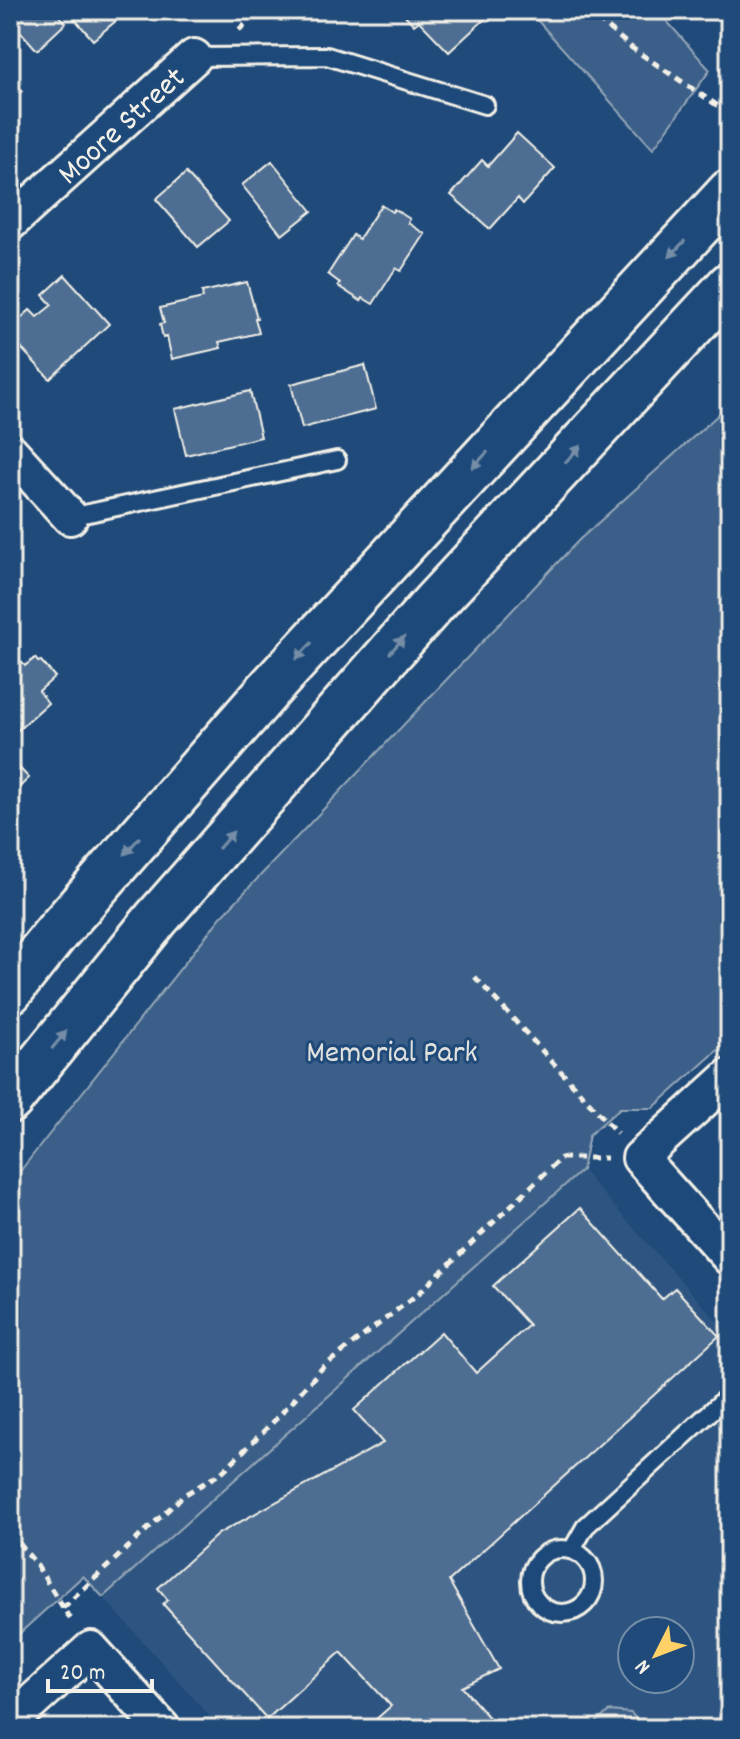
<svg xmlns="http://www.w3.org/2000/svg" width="740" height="1739" font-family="Dekko,sans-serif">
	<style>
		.built { fill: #2d5581; fill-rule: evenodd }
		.green { fill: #3a5f88; stroke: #97a8b8; stroke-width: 2 }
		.building { fill: #4d6e92; stroke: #f4f1e8; stroke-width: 2 }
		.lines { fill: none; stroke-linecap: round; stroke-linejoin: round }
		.service-casing { stroke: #f4f1e8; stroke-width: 22 }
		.minor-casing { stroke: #f4f1e8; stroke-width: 40 }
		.motorway-casing { stroke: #f4f1e8; stroke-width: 50 }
		.path { stroke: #f4f1e8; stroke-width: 5; stroke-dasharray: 8 6; stroke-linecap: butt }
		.service { stroke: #1f4a7a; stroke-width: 16 }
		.minor { stroke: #1f4a7a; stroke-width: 34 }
		.motorway { stroke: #1f4a7a; stroke-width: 44 }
		.oneway { fill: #748da6 }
		.labels { text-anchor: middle; stroke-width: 6; stroke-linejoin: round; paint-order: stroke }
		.street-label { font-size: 32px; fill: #f4f1e8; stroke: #1f4a7a }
		.park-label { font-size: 32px; fill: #e1e2de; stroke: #1f4a7a }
	</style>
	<rect width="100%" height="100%" fill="#1f4a7a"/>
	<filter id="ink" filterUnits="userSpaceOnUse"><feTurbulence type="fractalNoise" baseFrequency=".0125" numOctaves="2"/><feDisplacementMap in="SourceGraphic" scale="16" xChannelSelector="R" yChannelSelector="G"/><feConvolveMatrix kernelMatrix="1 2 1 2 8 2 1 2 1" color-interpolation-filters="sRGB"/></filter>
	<g filter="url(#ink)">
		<path class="built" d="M 582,1170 L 730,1336 L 730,1729 L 221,1729 L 103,1597 ZM 632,1631 L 680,1631 L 680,1679 L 632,1679 Z"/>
		<path class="green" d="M 528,10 L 657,10 L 710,70 L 653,149 Z
			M 730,404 L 730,1039 L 653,1108 L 620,1108 L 589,1135 L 582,1170 L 103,1597 L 83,1576 L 10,1642 L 10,1184 L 221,917 L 579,540 Z
			M 609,1711 L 631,1713 L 645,1729 L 589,1729 Z"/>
		<path class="building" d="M 10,10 L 54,10 L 66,23 L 37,50 L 10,20 Z
			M 67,10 L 129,10 L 93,40 Z
			M 400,10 L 480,10 L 487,17 L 449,52 L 419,21 L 414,25 Z
			M 10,78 L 22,91 L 10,103 Z
			M 517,133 L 555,168 L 523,204 L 518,198 L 490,229 L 451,195 L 482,160 L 488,166 Z
			M 272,161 L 312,211 L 282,235 L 242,185 Z
			M 186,173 L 229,221 L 198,247 L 156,199 Z
			M 381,205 L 392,212 L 394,209 L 410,219 L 408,223 L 425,234 L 401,271 L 396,268 L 373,304 L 363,298 L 361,301 L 338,286 L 340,283 L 328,274 L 353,235 L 359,239 Z
			M 65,275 L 109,324 L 50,379 L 10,336 L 10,328 L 30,310 L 37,317 L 52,305 L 43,295 Z
			M 247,282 L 257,318 L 255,318 L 259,333 L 219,342 L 221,348 L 172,359 L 167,337 L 163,338 L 160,324 L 164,323 L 160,308 L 203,298 L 202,292 Z
			M 365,365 L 376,409 L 302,428 L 291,384 Z
			M 250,391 L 261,437 L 186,455 L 175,409 Z
			M 10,650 L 25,666 L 35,658 L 38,662 L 41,661 L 55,677 L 39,691 L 48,703 L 18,730 L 10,721 Z
			M 10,758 L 29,778 L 10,796 Z
			M 580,1208 L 662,1299 L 675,1288 L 719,1336 L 449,1581 L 499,1669 L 462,1687 L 499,1729 L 365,1729 L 391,1706 L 341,1652 L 267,1719 L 163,1604 L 168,1600 L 158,1588 L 218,1534 L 383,1443 L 354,1410 L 441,1332 L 476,1373 L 529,1325 L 493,1286 Z"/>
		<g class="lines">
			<g class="service-casing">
				<path id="service" d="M 194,57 L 327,56 L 485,105
					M 70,517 L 337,460
					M530 1581a32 32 0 1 1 64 0a32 32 0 1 1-64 0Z
					M 572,1550 L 585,1527 L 730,1394"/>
			</g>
			<g class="minor-casing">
				<path id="minor" d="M 10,223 L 194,57
					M 10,451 L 70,517
					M 730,1076 L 640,1158 L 730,1258
					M 10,1722 L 91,1649 L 163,1729"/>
			</g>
			<g class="motorway-casing">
				<path id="motorway" d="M 10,991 L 56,933 L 272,686 L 730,192
					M 10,1100 L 156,919 L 434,603 L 730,285"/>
			</g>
			<path class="path" d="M 587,10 L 632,48 L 730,114
				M 239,30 L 261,10
				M 475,977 L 617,1133
				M 10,1532 L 36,1564 L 72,1622
				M 63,1608 L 184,1495 L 221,1473 L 279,1416 L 323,1367 L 419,1293 L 561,1158 L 607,1158"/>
			<use href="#service" class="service"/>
			<use href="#minor" class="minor"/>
			<use href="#motorway" class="motorway"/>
		</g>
		<defs><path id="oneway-solid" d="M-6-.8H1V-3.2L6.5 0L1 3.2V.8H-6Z" transform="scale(2)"/></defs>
		<g class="oneway">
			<use href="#oneway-solid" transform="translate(677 249) rotate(133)"/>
			<use href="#oneway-solid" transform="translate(573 454) rotate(-47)"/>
			<use href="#oneway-solid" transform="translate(480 460) rotate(133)"/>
			<use href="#oneway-solid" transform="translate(397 645) rotate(-49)"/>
			<use href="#oneway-solid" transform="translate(304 651) rotate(133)"/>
			<use href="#oneway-solid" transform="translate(226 840) rotate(-49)"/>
			<use href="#oneway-solid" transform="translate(132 846) rotate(131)"/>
			<use href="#oneway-solid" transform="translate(59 1040) rotate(-51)"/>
		</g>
	</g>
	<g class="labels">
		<g class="street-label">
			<text transform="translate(120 124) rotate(-42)" y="11">Moore Street</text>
		</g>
		<g class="park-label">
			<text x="392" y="1061">Memorial Park</text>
		</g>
	</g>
	<rect width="740" height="1739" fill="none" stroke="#1f4a7a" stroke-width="40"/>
	<rect x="20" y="20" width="700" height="1699" fill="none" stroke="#f4f1e8" stroke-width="3" filter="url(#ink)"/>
	<g transform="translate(656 1655) rotate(228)"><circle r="38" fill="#1f4a7a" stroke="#748da6" stroke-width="2"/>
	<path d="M0-6L14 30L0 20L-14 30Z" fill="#ffd166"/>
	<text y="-12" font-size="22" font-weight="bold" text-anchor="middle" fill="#f4f1e8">N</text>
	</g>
	<path d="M48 1679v12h104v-12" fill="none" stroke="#f4f1e8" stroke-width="4"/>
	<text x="60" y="1679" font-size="24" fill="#f4f1e8" stroke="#1f4a7a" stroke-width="6" paint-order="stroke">20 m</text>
</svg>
